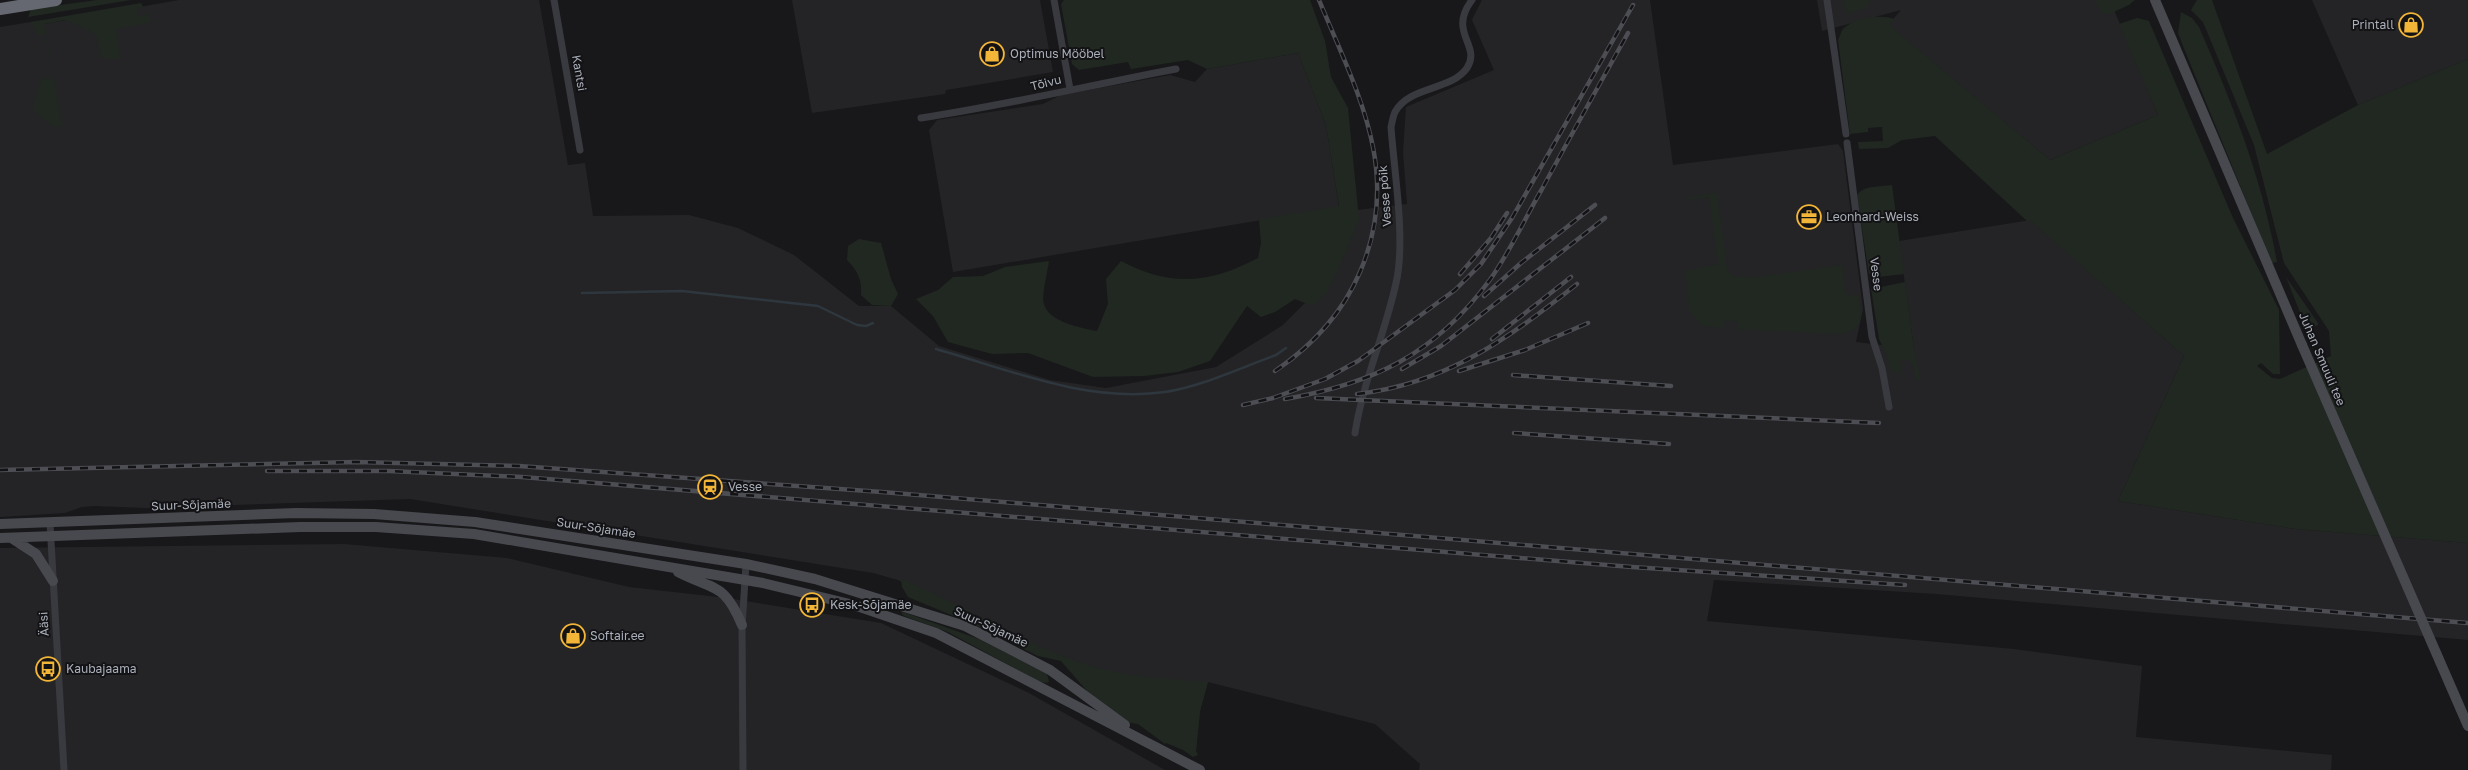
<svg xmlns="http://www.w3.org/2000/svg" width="2468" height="770" font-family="'Golos Text',sans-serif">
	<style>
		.built { fill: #242427 }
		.green { fill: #202821 }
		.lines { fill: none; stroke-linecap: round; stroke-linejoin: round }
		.stream { stroke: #2e373e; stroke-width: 2.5 }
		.street { stroke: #393a3f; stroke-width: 7 }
		.secondary { stroke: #47494f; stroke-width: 10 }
		.highway { stroke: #656870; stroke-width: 12 }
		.rail-casing { stroke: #4c4e54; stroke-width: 4.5 }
		.rail { stroke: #131315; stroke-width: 2.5; stroke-dasharray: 8; stroke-linecap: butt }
		.secondary-bridge { stroke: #47494f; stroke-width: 10 }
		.labels { text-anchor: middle; stroke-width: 4; stroke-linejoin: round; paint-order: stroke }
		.poi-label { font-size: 12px; fill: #aaafba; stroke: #131315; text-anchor: start }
		.street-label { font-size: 12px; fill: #aaafba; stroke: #131315 }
	</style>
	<rect width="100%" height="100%" fill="#18181a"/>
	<path class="built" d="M 179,0 L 539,0 L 568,165 L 585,163 L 593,216 L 689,215 L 738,228 L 794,255 L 859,306 L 891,306 L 939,346 L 1050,380 L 1106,388 L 1216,367 L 1283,325 L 1313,295 L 1357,210 L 1407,204 L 1403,152 L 1406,107 L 1494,70 L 1472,20 L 1482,0 L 1650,0 L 1673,165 L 1838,144 L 1843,151 L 1863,309 L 1856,342 L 1914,349 L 1899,241 L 2031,220 L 2184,356 L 2118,501 L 2296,529 L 2468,543 L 2468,640 L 1936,594 L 1714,580 L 1707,621 L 2014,649 L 2142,666 L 2136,737 L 2332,755 L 2331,770 L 1419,770 L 1420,764 L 1375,724 L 1208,682 L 1200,711 L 1196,751 L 1070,661 L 1033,647 L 898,580 L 873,573 L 410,499 L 146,508 L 94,506 L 82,507 L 65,513 L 0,517 L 0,27 L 43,20 L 44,24 Z
		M 792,0 L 1040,0 L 1053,72 L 946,90 L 945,94 L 812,113 Z
		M 1817,0 L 2110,0 L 2158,115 L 2050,160 L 1888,25 L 1901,10 L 1822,31 Z
		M 2312,0 L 2468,0 L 2468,59 L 2358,105 Z
		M 1298,53 L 1326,125 L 1339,207 L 953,272 L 929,130 L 937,120 L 1043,104 L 1061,95 L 1170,75 L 1195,82 L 1207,69 Z
		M 344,544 L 507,558 L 629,587 L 727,598 L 881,623 L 1029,693 L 1165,770 L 0,770 L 0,548 Z"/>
	<path class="green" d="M 97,0 L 131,0 L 28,17 L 31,9 Z
		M 1064,0 L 1310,0 L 1325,41 L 1331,77 L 1348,108 L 1359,219 L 1346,252 L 1326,294 L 1312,306 L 1295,299 L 1275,312 L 1261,317 L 1247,306 L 1210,361 L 1178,372 L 1144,376 L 1093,377 L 1028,353 L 992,354 L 948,342 L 933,316 L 916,299 L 938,290 L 953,277 L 983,276 L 1005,267 L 1049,261 C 1048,271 1041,296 1044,304 C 1049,322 1081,328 1097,331 L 1108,304 L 1106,279 L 1121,261 C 1170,287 1209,284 1258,258 L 1261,243 L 1259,219 L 1339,206 L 1326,125 L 1298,53 L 1207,69 L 1188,60 L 1131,69 L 1128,62 L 1079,70 L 1072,64 L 1061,4 Z
		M 1843,0 L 1873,0 L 1868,2 L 1868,8 L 1847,13 Z
		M 2095,0 L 2135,0 L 2129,5 L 2107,15 L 2100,11 Z
		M 2197,0 L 2212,0 L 2267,154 L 2358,105 L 2468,59 L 2468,543 L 2296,529 L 2118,501 L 2184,356 L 2031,221 L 2027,221 L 1935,136 L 1902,140 L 1888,148 L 1859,149 L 1858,142 L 1883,141 L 1882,127 L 1868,128 L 1868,132 L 1850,134 L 1838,40 C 1840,37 1841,31 1843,29 C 1854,17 1880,14 1894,19 L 1889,25 L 2050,160 L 2158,115 L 2119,24 L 2137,18 L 2149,21 L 2233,218 L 2279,310 L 2280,374 L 2273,374 L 2261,363 L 2257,366 L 2272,378 L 2280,379 L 2331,356 L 2329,331 L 2284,263 L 2254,145 L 2203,22 L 2191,10 Z
		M 141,3 L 143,7 L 137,8 L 138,16 L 149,14 L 151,22 L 116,29 L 120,55 L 118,59 L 106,59 L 101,55 L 97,37 L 91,31 L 65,20 L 44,24 L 62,126 L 54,127 L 35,112 L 33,108 L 41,81 L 44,78 L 53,79 L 45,35 L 38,35 L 31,22 Z
		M 2181,12 L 2192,18 L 2199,27 C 2233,105 2262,178 2277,262 L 2272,263 L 2270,259 L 2183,46 L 2178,33 Z
		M 1892,185 L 1904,274 L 1878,277 L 1869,274 L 1857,196 C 1861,185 1881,187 1892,185 Z
		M 1717,193 L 1727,267 C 1731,279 1738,277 1748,276 L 1749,278 L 1842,265 L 1845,292 L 1850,296 L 1859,295 C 1862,318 1865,332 1838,334 L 1737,329 L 1738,322 L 1725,320 L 1724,328 L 1701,325 L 1689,310 L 1686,271 L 1718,264 L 1709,197 L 1687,200 L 1687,197 Z
		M 859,239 L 881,243 L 891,279 L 898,294 L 891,306 L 872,305 L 861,295 C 862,280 858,271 847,260 L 848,246 Z
		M 2286,277 L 2318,323 L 2318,325 L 2307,330 Z
		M 1905,282 L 1914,349 L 1921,382 L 1917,381 L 1913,367 L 1908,360 L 1900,361 L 1902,371 L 1897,373 L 1890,369 L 1887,355 L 1879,339 L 1871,289 Z
		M 901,579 C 967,606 1027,647 1095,667 C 1132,678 1170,679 1208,682 L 1200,711 L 1196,751 L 1198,755 L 1193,757 L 1183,750 L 1166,743 L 1165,744 L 1138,724 L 1126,722 L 1087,691 L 1061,661 L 1038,656 L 980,627 L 908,597 L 902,587 Z
		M 903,612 L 979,639 L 1047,674 L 1049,682 L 1046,683 L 1038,681 L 948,632 L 904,616 L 901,613 Z"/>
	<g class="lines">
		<path class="stream" d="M 582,293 L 682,291 L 818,306 L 857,325 L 866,326 L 873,323
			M 936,349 C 1010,370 1087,403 1165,392 C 1203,386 1240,368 1276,355 L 1286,348"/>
		<path class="street" d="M 554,0 L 580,150
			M 1054,0 L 1070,89
			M 1827,0 L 1846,134
			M 921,118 C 1007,105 1091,85 1176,69
			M 1847,143 L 1872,337 L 1882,368 L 1889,407
			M 1355,433 C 1363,381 1385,334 1396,283 C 1406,241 1394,171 1391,127 C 1392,123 1393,116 1395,112 C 1409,86 1451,91 1467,68 C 1482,45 1447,33 1472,0
			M 50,523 L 64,770
			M 743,770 L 742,627 L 746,564"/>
		<path class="secondary" d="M 2155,0 L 2302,345
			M 0,524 L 296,513 L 374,514 L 475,522 L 746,564 L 815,579 L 965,626 L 1050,670 L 1125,725
			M 0,538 L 300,527 L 376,527 L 474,534 L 763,583 L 854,605 L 936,633 L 1200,770
			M 13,539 L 36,554 L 53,581
			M 678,572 C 715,591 724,582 742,625"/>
		<path class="highway" d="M 0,9 L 56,0"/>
		<g class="rail-casing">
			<path id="rail" d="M 1460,274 L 1491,238 L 1507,213
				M 1484,296 L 1521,263 L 1595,205
				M 1492,339 L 1571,277
				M 1402,369 L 1441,346 L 1605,218
				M 1275,371 C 1312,346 1342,314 1360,272 C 1403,172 1357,92 1319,0
				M 1459,371 L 1525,350 L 1588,323
				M 1513,375 L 1671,386
				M 1357,394 C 1446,384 1509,338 1577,284
				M 1316,398 L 1879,423
				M 1285,399 C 1373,384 1435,354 1489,281 C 1509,254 1525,218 1542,189 C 1570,137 1599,85 1628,33
				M 1243,405 L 1273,398 L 1325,379 L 1358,361 L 1455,290 L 1481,264 L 1512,218 L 1633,5
				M 1514,433 L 1669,444
				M 0,470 L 356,462 L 519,466 L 882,492 L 2468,623
				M 267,471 L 389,471 L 522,477 L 1632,567 L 1905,585"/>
		</g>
		<use href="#rail" class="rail"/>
		<path class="secondary-bridge" d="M 2302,345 L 2468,726"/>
	</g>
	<defs>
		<g id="shop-ring" transform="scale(1.25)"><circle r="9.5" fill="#131315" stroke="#f2b538" stroke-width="1.5"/><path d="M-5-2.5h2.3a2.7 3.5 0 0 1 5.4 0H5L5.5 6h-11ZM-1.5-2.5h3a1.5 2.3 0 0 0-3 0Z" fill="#f2b538"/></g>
		<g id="office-ring" transform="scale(1.25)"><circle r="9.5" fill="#131315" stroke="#f2b538" stroke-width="1.5"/><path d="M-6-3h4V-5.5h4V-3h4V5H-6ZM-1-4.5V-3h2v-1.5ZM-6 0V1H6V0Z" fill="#f2b538"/></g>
		<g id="station-ring" transform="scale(1.25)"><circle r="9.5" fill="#131315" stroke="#f2b538" stroke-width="1.5"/><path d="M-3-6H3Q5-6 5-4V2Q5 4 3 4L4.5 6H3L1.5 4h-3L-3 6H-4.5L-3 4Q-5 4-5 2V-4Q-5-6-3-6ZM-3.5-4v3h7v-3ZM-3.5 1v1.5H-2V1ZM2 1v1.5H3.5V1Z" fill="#f2b538"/></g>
		<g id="bus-ring" transform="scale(1.25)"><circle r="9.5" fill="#131315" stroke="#f2b538" stroke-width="1.5"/><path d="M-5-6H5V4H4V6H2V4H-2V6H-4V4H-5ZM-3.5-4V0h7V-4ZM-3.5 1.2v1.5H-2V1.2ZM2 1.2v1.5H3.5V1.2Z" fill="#f2b538"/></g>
	</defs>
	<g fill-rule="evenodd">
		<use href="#shop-ring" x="2411" y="25"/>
		<use href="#shop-ring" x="992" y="54"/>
		<use href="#office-ring" x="1809" y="217"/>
		<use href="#station-ring" x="710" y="487"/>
		<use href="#bus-ring" x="812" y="605"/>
		<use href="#shop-ring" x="573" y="636"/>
		<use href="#bus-ring" x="48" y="669"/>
	</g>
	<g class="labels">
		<g class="poi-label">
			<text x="2394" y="29" text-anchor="end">Printall</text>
			<text x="1010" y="58">Optimus Mööbel</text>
			<text x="1826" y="221">Leonhard-Weiss</text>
			<text x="728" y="491">Vesse</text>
			<text x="830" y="609">Kesk-Sõjamäe</text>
			<text x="590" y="640">Softair.ee</text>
			<text x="66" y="673">Kaubajaama</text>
		</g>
		<g class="street-label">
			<text transform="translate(579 73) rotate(80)" y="4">Kantsi</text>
			<text transform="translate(1046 83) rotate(-14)" y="4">Tõivu</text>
			<text transform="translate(1385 196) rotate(-94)" y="4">Vesse põik</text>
			<text transform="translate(1876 274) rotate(83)" y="4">Vesse</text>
			<text transform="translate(2322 359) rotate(67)" y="4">Juhan Smuuli tee</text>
			<text transform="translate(191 505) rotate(-2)" y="4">Suur-Sõjamäe</text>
			<text transform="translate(596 528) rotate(9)" y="4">Suur-Sõjamäe</text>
			<text transform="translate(44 624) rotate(-93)" y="4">Ääsi</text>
			<text transform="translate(991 627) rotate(25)" y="4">Suur-Sõjamäe</text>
		</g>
	</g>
</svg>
